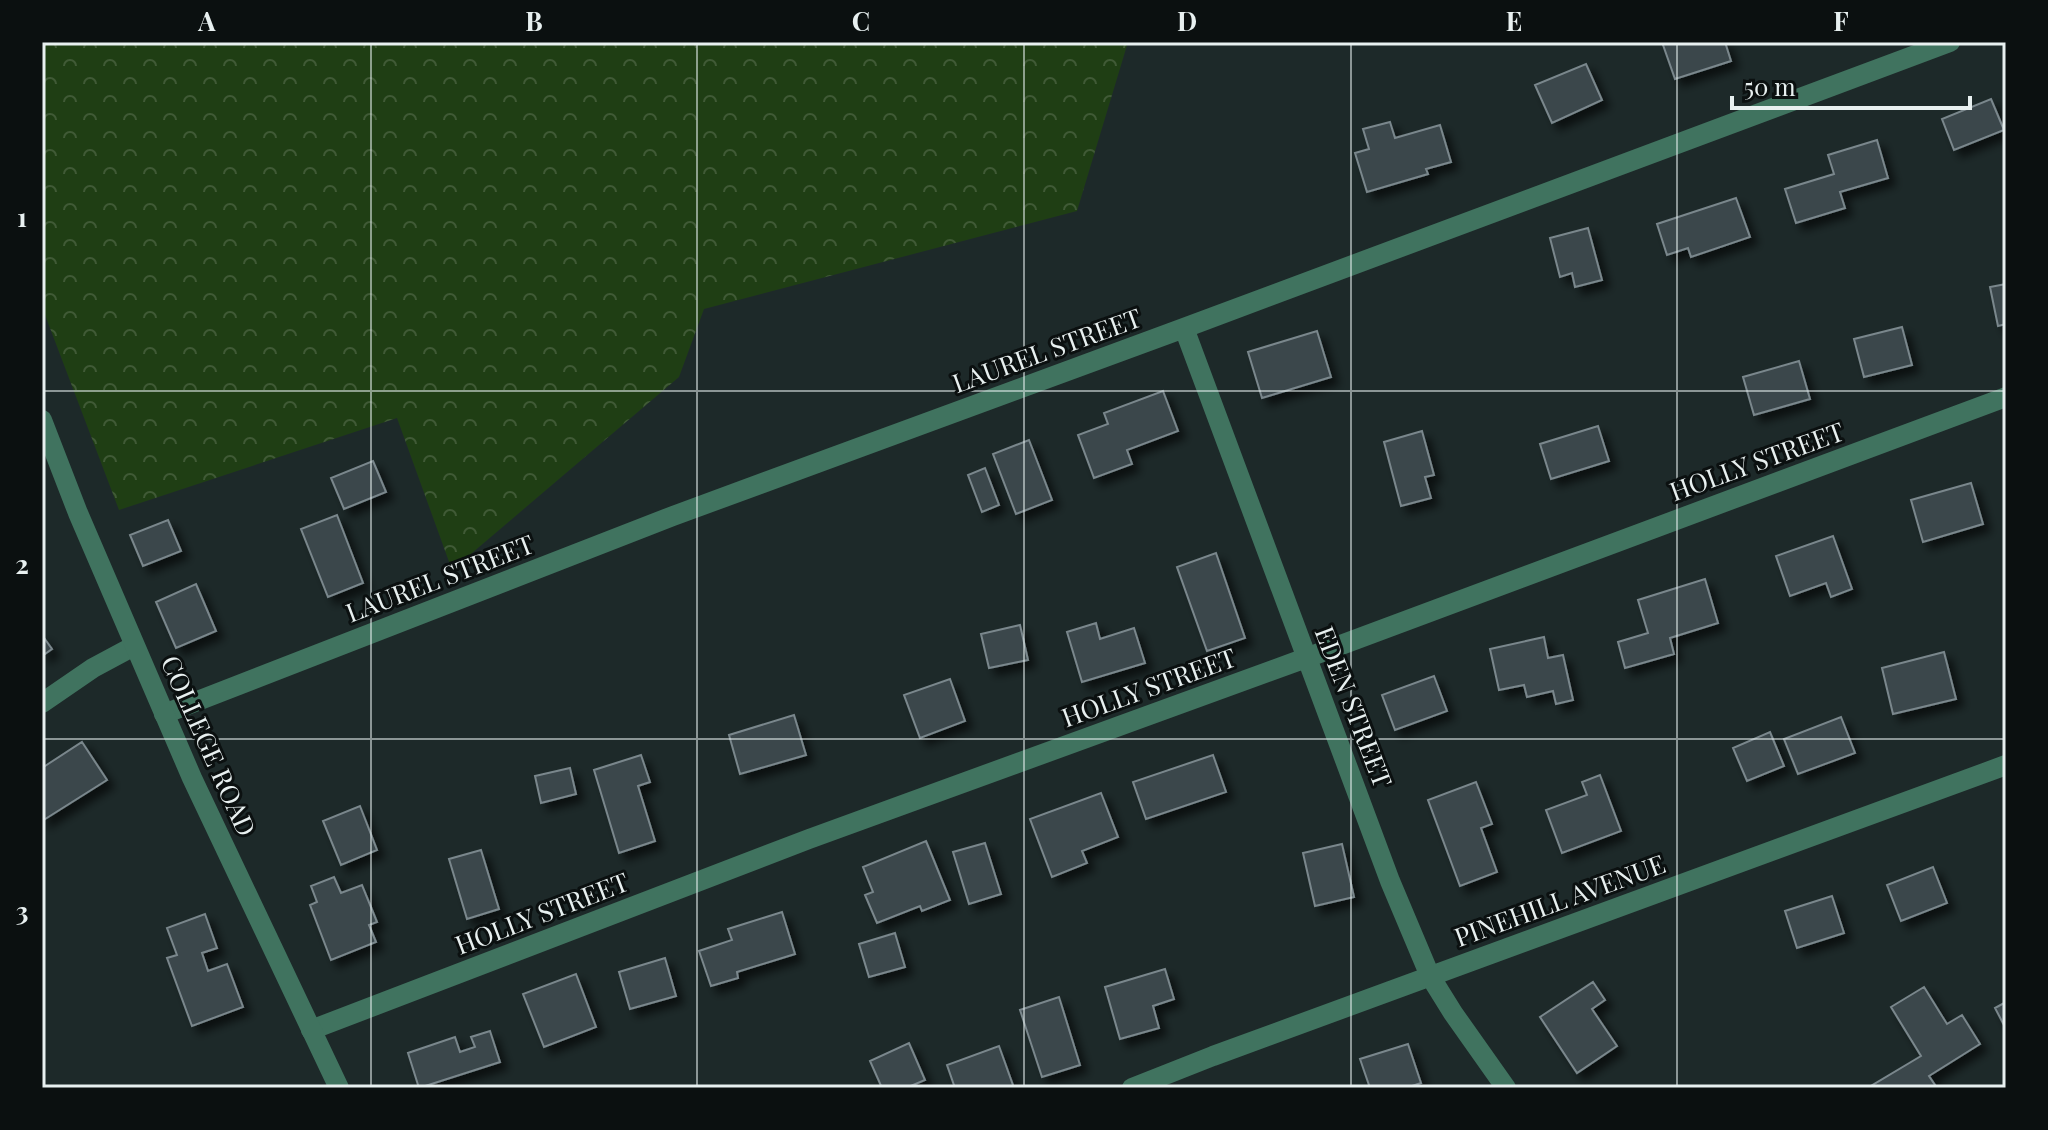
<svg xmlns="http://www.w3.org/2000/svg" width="2048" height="1130" font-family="'Playfair Display',serif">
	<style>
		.forest { fill: url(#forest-crowns) }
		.building { fill: #3b464b; stroke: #7a878c; stroke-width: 2; filter: url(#shadow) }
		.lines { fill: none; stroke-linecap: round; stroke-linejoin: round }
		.minor { stroke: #40735f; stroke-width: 20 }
		.tertiary { stroke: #40735f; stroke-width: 20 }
		.grid { fill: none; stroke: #e8f0f0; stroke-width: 2; stroke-opacity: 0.55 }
		.labels { text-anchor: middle; stroke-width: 6; stroke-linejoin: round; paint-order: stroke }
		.street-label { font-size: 26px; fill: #e8f0f0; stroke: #0b1010 }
		.neatline { fill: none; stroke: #e8f0f0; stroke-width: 3 }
		.grid-label { font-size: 26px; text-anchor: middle; font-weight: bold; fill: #e8f0f0 }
	</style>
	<defs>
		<pattern id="forest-crowns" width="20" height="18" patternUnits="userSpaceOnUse" patternTransform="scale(2)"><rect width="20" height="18" fill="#1f3e14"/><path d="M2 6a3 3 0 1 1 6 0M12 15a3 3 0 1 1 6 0" fill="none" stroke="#405a36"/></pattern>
		<filter id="shadow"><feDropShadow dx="7" dy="7" stdDeviation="4" flood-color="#0009"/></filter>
	</defs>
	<rect width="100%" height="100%" fill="#1d2929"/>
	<path class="forest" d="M 42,42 L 1128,42 L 1077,211 L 704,309 L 679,377 L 452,570 L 397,418 L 119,510 L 42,307 Z"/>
	<path class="building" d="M 1662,42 L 1725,42 L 1731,61 L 1675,79 Z
		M 1586,64 L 1602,100 L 1552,123 L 1535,85 Z
		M 1991,99 L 2004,130 L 1954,150 L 1942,119 Z
		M 1390,122 L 1395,138 L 1440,125 L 1451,162 L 1426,169 L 1428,174 L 1367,192 L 1355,153 L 1369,149 L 1363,129 Z
		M 1877,140 L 1888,178 L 1840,192 L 1845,208 L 1796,223 L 1785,189 L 1834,174 L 1828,155 Z
		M 1736,198 L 1750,237 L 1691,257 L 1688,248 L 1667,255 L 1657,224 Z
		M 1588,228 L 1602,280 L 1575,287 L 1572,273 L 1560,277 L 1550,238 Z
		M 2006,284 L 2006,324 L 1998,326 L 1990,287 Z
		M 1902,327 L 1912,365 L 1864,377 L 1854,339 Z
		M 1317,331 L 1331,377 L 1262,398 L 1248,352 Z
		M 1799,361 L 1810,399 L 1754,415 L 1743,377 Z
		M 1163,391 L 1178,431 L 1127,450 L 1132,464 L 1094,478 L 1078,435 L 1108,424 L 1104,413 Z
		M 1598,426 L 1609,461 L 1551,479 L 1540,444 Z
		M 1422,431 L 1434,475 L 1425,477 L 1431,498 L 1401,506 L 1384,442 Z
		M 1029,440 L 1052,500 L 1016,514 L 993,454 Z
		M 373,461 L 386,492 L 344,509 L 331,478 Z
		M 985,468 L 999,505 L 982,512 L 968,475 Z
		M 1971,483 L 1983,524 L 1923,542 L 1911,500 Z
		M 337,515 L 363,583 L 328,597 L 301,529 Z
		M 168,520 L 181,551 L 143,566 L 130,535 Z
		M 1833,536 L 1852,589 L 1831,597 L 1826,583 L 1790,596 L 1776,556 Z
		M 1216,553 L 1245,638 L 1207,651 L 1177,567 Z
		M 1705,579 L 1718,623 L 1670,638 L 1674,654 L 1625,668 L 1618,642 L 1648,633 L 1638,600 Z
		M 196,584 L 216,631 L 176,648 L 156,602 Z
		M 1096,623 L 1100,639 L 1134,628 L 1145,663 L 1082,682 L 1067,632 Z
		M 1020,625 L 1028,660 L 989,668 L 981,634 Z
		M 42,635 L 52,649 L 42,656 Z
		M 1544,637 L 1548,658 L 1563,655 L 1573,700 L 1556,704 L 1553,691 L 1527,697 L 1524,685 L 1499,690 L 1490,649 Z
		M 1944,652 L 1956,699 L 1893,714 L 1882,668 Z
		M 1434,676 L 1447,711 L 1395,730 L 1382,695 Z
		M 950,679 L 965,721 L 920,738 L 904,695 Z
		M 794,715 L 806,755 L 740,774 L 729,735 Z
		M 1841,717 L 1855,753 L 1798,774 L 1784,739 Z
		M 1770,732 L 1784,766 L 1747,781 L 1733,748 Z
		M 82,742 L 107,780 L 42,821 L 42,768 Z
		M 641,755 L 650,782 L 638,786 L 655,841 L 619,853 L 594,770 Z
		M 1213,755 L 1226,792 L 1146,819 L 1133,782 Z
		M 570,768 L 576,794 L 541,803 L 535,776 Z
		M 1600,775 L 1621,831 L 1562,853 L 1546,810 L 1587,795 L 1582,782 Z
		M 1476,782 L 1492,824 L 1481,828 L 1497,872 L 1460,886 L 1428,800 Z
		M 1101,793 L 1118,837 L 1082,851 L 1087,863 L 1052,877 L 1030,819 Z
		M 360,806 L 377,850 L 341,865 L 323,821 Z
		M 926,841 L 950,900 L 922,911 L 920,906 L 877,923 L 865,895 L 873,892 L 863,867 Z
		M 985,843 L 1001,894 L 969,904 L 953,852 Z
		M 1342,844 L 1354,897 L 1315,906 L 1303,853 Z
		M 481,850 L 499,909 L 467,919 L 449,859 Z
		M 1933,867 L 1947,903 L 1901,921 L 1887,885 Z
		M 334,877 L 341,893 L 362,885 L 377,922 L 369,925 L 376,942 L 331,960 L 310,905 L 317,902 L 311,886 Z
		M 1832,896 L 1844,933 L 1797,948 L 1785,911 Z
		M 782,912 L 795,954 L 737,972 L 738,978 L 711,986 L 699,951 L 732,940 L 728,929 Z
		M 205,914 L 217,948 L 202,953 L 208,971 L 227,964 L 243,1007 L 192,1026 L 167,958 L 177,955 L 167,928 Z
		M 895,933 L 905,967 L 869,977 L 859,944 Z
		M 665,958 L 676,996 L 630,1009 L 619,972 Z
		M 1165,969 L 1174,999 L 1153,1006 L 1159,1028 L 1120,1039 L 1105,987 Z
		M 576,974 L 596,1027 L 544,1047 L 523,994 Z
		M 1593,982 L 1605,1000 L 1592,1009 L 1617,1046 L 1577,1073 L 1540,1017 Z
		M 1924,987 L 1947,1024 L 1962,1015 L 1980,1044 L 1929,1076 L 1937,1088 L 1872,1088 L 1871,1086 L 1921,1056 L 1891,1007 Z
		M 1059,997 L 1080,1065 L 1042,1077 L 1020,1010 Z
		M 2006,1002 L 2006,1029 L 1995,1008 Z
		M 490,1031 L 500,1062 L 419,1088 L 408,1053 L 455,1037 L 460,1052 L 475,1047 L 471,1037 Z
		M 909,1043 L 925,1080 L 906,1088 L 882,1088 L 870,1061 Z
		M 1408,1044 L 1421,1083 L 1406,1088 L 1370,1088 L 1360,1059 Z
		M 999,1046 L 1014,1088 L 955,1088 L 947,1065 Z"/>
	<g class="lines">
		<path class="minor" d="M 1184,328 L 1390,881 L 1430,976 L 1453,1013 L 1506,1088
			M 42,703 L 93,668 L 134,646
			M 164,714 L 673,516 L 1184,328 L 1950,42
			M 311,1030 L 809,839 L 1306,658 L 2006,397
			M 1132,1088 L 1213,1056 L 2006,765"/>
		<path class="tertiary" d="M 42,420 L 78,513 L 192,778 L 339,1088"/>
	</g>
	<path class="grid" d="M 371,42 L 371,1088M 697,42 L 697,1088M 1024,42 L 1024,1088M 1351,42 L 1351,1088M 1677,42 L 1677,1088M 42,391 L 2006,391M 42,739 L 2006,739"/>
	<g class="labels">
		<g class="street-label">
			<text transform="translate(1047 351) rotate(-20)" y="9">LAUREL STREET</text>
			<text transform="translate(1757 462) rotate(-20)" y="9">HOLLY STREET</text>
			<text transform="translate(440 579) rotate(-21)" y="9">LAUREL STREET</text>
			<text transform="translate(1149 688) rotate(-20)" y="9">HOLLY STREET</text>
			<text transform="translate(1353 707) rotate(69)" y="9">EDEN STREET</text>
			<text transform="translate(208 746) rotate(66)" y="9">COLLEGE ROAD</text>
			<text transform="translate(1560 901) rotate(-20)" y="9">PINEHILL AVENUE</text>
			<text transform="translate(542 914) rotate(-21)" y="9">HOLLY STREET</text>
		</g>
	</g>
	<rect width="2048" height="1130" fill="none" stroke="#0b1010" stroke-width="88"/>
	<path d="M1732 96v12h238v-12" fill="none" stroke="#e8f0f0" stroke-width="4"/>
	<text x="1744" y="96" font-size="24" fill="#e8f0f0" stroke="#0b1010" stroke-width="6" paint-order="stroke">50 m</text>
	<rect x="44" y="44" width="1960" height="1042" class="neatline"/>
	<g class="grid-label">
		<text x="207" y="31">A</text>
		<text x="534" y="31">B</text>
		<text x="861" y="31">C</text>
		<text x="1187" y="31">D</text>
		<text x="1514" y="31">E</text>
		<text x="1841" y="31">F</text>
		<text x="22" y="227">1</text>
		<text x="22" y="574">2</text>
		<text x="22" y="921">3</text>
	</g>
</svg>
